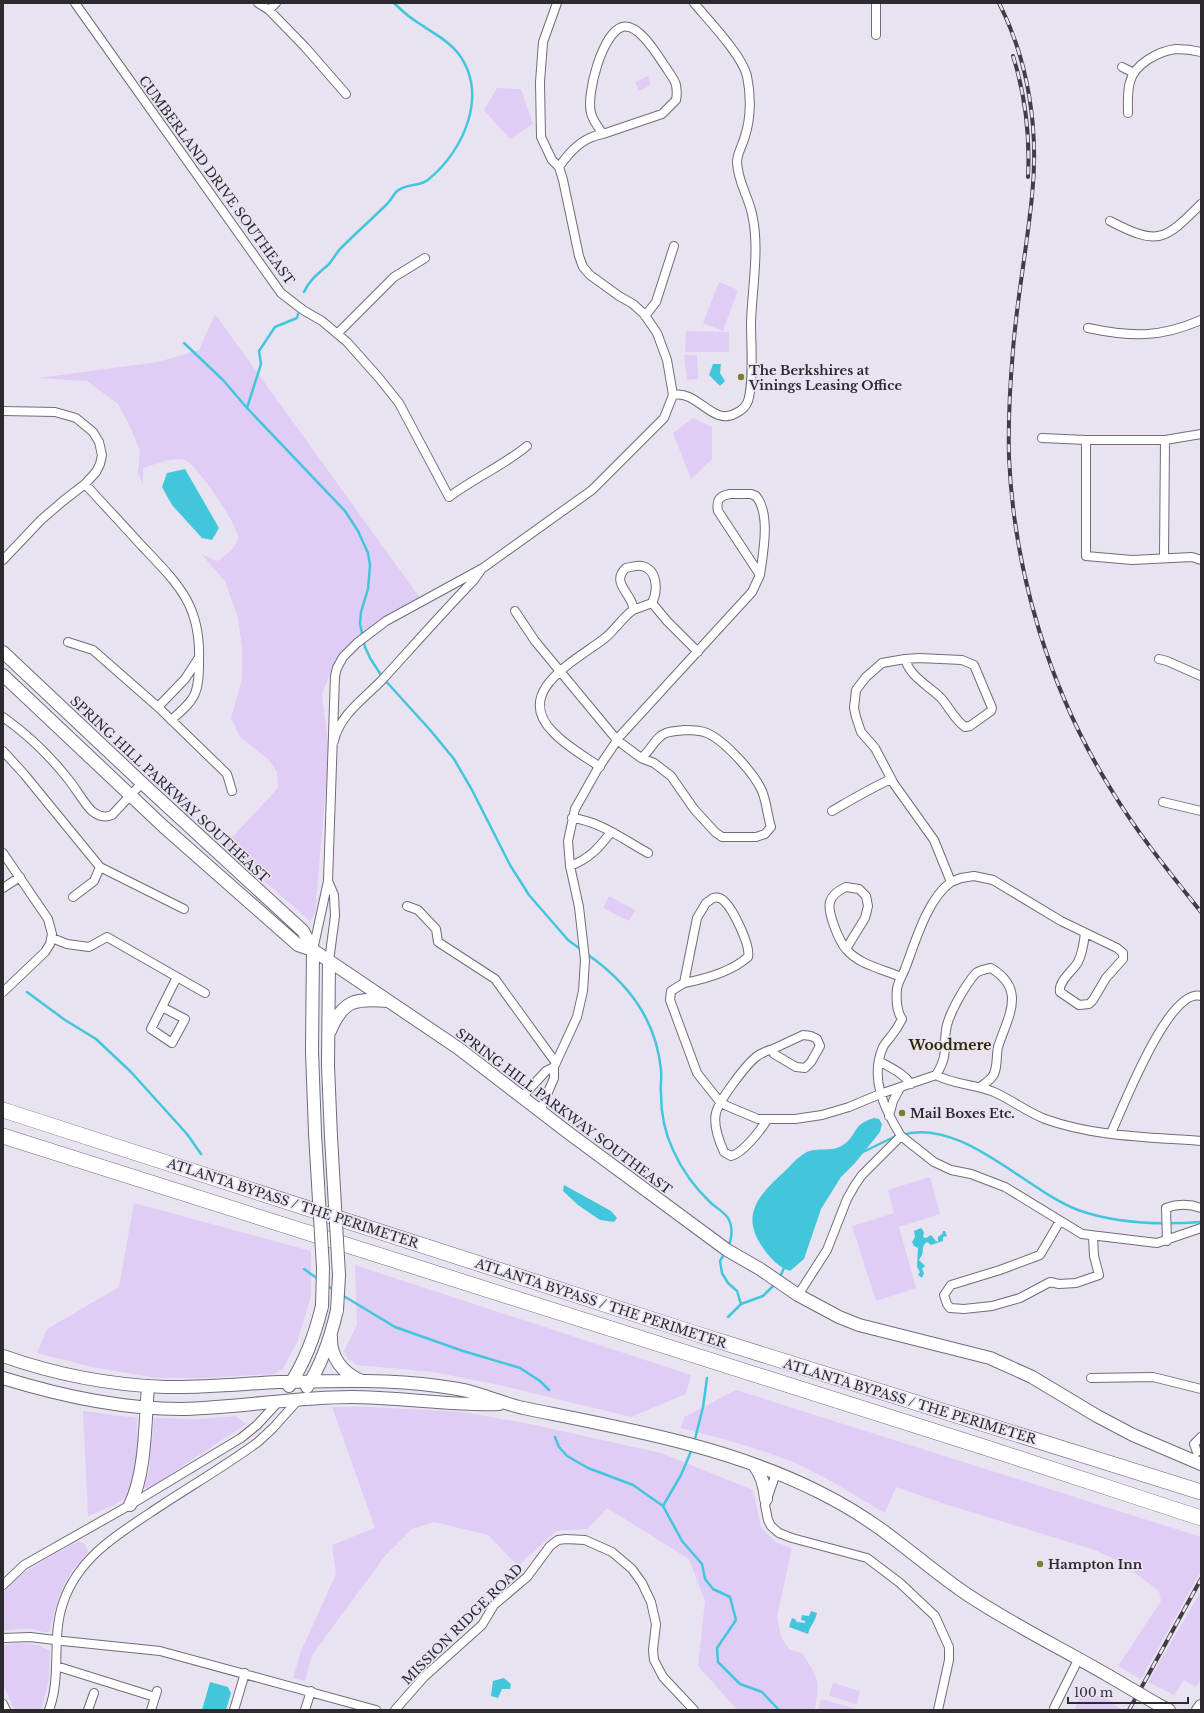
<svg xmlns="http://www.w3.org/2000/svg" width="1204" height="1713" font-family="'Libre Baskerville',serif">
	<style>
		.green { fill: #dfcdf6 }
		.water { fill: #42c6dc }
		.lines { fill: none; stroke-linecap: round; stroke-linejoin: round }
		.stream { stroke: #42c6dc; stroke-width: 2.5 }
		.street-casing { stroke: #716c78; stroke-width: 10 }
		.secondary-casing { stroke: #716c78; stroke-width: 14 }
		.highway-casing { stroke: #716c78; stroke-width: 16 }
		.street { stroke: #fff; stroke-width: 8 }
		.secondary { stroke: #fff; stroke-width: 12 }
		.highway { stroke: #fff; stroke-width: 15 }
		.rail-casing { stroke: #403e44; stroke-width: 4 }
		.rail { stroke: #e9e3f1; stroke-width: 2.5; stroke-dasharray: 8; stroke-linecap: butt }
		.secondary-bridge-casing { stroke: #716c78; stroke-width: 14; stroke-linecap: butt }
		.secondary-bridge { stroke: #fff; stroke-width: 12 }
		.poi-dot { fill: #7e7f28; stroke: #e9e3f1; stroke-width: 1.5 }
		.labels { text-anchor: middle; stroke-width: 3.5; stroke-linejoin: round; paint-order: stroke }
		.street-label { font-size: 13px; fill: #2c2a2f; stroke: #e9e3f1 }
		.poi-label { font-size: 13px; font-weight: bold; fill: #2c2a2f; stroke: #e9e3f1; text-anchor: start }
		.neighbourhood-label { font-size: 14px; font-weight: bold; fill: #2b2b01; stroke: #e9e3f1 }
	</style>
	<rect width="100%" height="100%" fill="#e9e3f1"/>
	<path class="green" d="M 648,76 L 651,85 L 639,91 L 635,82 Z
		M 497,88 L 521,89 L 533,124 L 510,139 L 484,110 Z
		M 719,282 L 738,290 L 723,331 L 703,323 Z
		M 215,314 L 420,598 L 368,631 L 337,657 L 322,694 L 329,751 L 315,914 L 310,921 L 224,846 L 278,788 L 277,772 L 269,760 L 240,737 L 231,718 L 242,679 L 242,647 L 238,618 L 225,581 L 201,554 L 218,561 C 226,554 236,549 238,538 C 239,526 196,464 185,460 C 176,456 153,465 143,468 L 143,485 L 138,472 L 140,451 L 130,427 L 118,404 L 87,381 L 38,378 L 158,362 L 199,350 Z
		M 686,331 L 729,332 L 729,352 L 685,352 Z
		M 684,355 L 697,355 L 698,379 L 687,380 Z
		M 693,418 L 712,427 L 712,459 L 691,479 L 673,433 Z
		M 609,896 L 635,910 L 629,921 L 603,908 Z
		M 930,1177 L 940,1214 L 899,1227 L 916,1288 L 876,1301 L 852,1226 L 894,1213 L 888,1190 Z
		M 134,1203 L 311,1251 L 311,1296 L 297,1342 L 283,1369 L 274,1374 L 202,1378 L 157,1378 L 92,1367 L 37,1353 L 47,1329 L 119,1287 Z
		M 355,1265 L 691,1375 L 686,1394 L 631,1417 L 504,1386 L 433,1372 L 357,1365 L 348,1359 L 344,1351 L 357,1325 Z
		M 736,1390 L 1201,1537 L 1201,1571 L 1141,1679 L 1118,1666 L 1161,1601 L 1159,1591 L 1122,1563 L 1095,1550 L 945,1504 L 896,1487 L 885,1513 C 856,1496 828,1478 797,1464 C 759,1448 720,1438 681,1428 L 684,1417 Z
		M 332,1407 L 371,1407 L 462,1412 L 530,1424 L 661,1453 L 753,1490 L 761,1527 L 775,1542 L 792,1548 L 777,1617 L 781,1637 L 789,1649 L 803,1654 C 819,1680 820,1680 815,1710 L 736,1710 L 734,1706 L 698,1666 L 705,1601 L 689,1559 L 607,1508 L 588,1529 L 556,1531 L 518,1566 L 488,1535 L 434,1522 L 412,1529 L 385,1556 L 312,1655 L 305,1681 L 293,1678 L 301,1651 L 336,1574 L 332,1545 L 375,1528 Z
		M 83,1411 L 137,1418 C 136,1440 140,1484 122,1500 C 115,1506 97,1512 88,1516 Z
		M 236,1416 L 246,1424 L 148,1489 L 144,1487 L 149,1469 L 154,1418 L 197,1419 Z
		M 79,1541 L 84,1543 C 86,1546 89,1550 87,1554 C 84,1560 76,1565 72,1571 C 60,1589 55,1608 50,1629 L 48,1632 L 43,1632 L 33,1629 L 21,1629 L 3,1631 C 3,1623 1,1600 3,1594 C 10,1576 61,1551 79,1541 Z
		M 1201,1591 L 1201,1679 L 1196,1687 L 1184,1680 L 1174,1695 L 1148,1682 Z
		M 18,1643 L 39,1645 L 50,1651 L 49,1680 L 41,1710 L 14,1710 L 3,1684 L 3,1645 Z
		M 833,1683 L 860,1691 L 857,1704 L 829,1696 Z
		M 1103,1696 L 1122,1710 L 1074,1710 L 1080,1698 Z
		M 821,1699 L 860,1710 L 818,1710 Z"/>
	<path class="water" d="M 713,364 L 721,364 L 720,373 L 725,381 L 720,386 L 709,375 Z
		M 185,469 L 219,528 L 212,540 L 202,538 L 172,505 L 162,487 L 167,473 Z
		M 874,1118 L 879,1119 L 882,1124 L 880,1132 L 855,1163 L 841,1177 L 821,1209 L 804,1259 L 790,1271 C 778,1267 770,1258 763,1248 C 739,1214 760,1194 785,1171 C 791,1165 798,1157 805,1153 C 817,1146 832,1153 843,1145 C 858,1135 851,1125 874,1118 Z
		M 564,1185 L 611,1211 L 617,1218 L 614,1222 L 600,1220 L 578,1205 L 563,1191 Z
		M 921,1228 L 924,1232 L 923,1237 L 926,1238 L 931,1235 L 936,1241 L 938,1242 L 938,1237 L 942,1234 L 943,1231 L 945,1231 L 947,1236 L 943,1237 L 943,1241 L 931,1245 L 927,1242 C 921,1246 924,1250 922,1255 C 921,1257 920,1258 919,1260 L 925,1266 L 922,1269 L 924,1273 L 922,1278 L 918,1275 L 920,1272 L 917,1267 L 918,1248 L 914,1246 L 912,1242 L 915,1237 L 914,1231 Z
		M 811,1611 L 817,1613 C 815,1622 810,1626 808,1634 L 789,1627 L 792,1618 L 795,1619 L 797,1622 L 805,1623 L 805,1621 L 801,1620 L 802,1615 L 809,1616 Z
		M 504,1678 L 511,1684 L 510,1689 L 502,1689 L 498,1698 L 491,1696 L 493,1681 Z
		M 210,1682 L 228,1687 L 231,1693 L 226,1710 L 202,1710 Z"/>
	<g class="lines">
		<path class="stream" d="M 304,292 C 310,279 318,274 328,265 C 333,260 336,253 341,248 C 356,233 372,219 387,204 C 390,201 393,196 396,192 C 407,182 419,188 429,179 C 464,150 489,94 458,53 C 448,40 433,33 420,24 C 410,18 402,11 394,3
			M 184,343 L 223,380 L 247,408 L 345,511 L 358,531 L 368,553 L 370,565 L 368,589 L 361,612 L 360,624 L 365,647 L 370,658 L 383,678 L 431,731 L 454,759 L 472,790 L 510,865 L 529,895 L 568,940 L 583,951
			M 247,408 L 261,364 L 259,351 L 275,327 L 297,318 L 298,314
			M 587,954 C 628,983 656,1019 661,1070 C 662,1078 660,1086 661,1094 C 661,1113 665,1133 673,1150 C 682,1170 694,1187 710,1202 C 715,1207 724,1212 728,1218 C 733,1227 732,1238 728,1247
			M 27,992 L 65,1020 L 96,1039 L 131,1072 L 187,1134 L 201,1154
			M 901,1135 C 962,1117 1025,1190 1078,1210 C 1117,1224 1160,1225 1201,1222
			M 863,1152 L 896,1136
			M 725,1253 L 720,1261 L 722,1273 L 728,1283 L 737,1291 L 741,1304
			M 304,1269 L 318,1279
			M 780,1277 L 784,1268
			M 326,1285 L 335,1291
			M 342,1295 L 395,1327 L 463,1351 L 520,1368 L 540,1381 L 549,1390
			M 728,1317 L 741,1304 L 763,1296 L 775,1284
			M 555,1437 L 559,1447 L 567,1456 L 588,1468 L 633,1485 L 663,1506 L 682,1541 L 702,1564 L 705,1579 L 713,1589 L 730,1597 L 736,1620 L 717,1648 L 718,1662 L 740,1684 L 762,1692 L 779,1710
			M 694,1443 L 703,1407 L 707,1378
			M 663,1506 L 681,1475 L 692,1449"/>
		<g class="street-casing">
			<path id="street" d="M 75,3 L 281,293 L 303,310 L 322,321 L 347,342 L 379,378 L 399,403 L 449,497 C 474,478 503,466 527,446
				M 258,3 L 269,10 L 305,47 L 346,94
				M 269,10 L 276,3
				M 876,35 L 876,3
				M 1122,67 L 1134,73
				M 1128,113 C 1128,103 1127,92 1130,82 C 1134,64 1159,51 1176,49 C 1185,49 1193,50 1201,52
				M 559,167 C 570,151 583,137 603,134 L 662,114 L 676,100 C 677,95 677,90 676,85 C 675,80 670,74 667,69 C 659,58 639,22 622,27 C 602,34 586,94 591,113 C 593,121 598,127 603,134
				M 1110,221 C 1158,246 1164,241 1201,204
				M 645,316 L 656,302 L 674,246
				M 1088,328 C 1131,337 1160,338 1201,320
				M 337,334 L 394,277 L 425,258
				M 673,395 C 698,389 713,429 738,412 C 742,410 746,406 748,401 C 754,382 751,344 751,323 C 752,288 760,248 752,214 C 748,195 738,183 737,162 C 737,154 743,144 745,136 C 751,118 751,95 747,76 C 742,55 709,21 694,3
				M 3,411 L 55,412 L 76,418 L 93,432 L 99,442 L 102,455 L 100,464 L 96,472 L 85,484 L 63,501 L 41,520 L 3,560
				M 1201,434 L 1165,440 L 1086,440 L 1086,556 L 1132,560 L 1192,557 L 1201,560
				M 1042,438 L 1086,440
				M 85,484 C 104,505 123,525 141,545 C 177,583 201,604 199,660 C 199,694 196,699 171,720
				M 730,494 L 751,494 L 756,496 C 771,514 763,553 760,575 L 718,511 C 716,500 719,496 730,494 Z
				M 1164,557 L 1165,440
				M 652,603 L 667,621 L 698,652
				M 515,611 L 535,641 L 617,740 L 641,758
				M 68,642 L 93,650 L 158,707 L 227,774 L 232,791
				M 919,658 L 962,660 L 974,665 L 992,708 L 991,711 L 970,726 L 965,727 C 955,720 949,707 941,698 C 929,686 910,677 905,659 Z
				M 1159,659 L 1167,661 L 1201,676
				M 158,707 L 185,679 L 198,659
				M 3,717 C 27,734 50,756 68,779 C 75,787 85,805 92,811 C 98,816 105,818 112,815 L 142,783
				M 685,730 C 693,730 700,730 707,733 C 725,741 754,773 762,791 C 767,803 767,815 771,827 L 765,834 L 756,837 L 722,837 L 715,832 L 694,809 L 671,776 L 654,763 L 641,758 C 650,752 656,736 666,733 C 671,731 679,731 685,730 Z
				M 334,741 C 340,714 365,698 383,679 C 413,646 443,612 474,580 L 481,570
				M 3,751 L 24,774 L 100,867 L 184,909
				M 600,767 C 584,756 566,746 553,732 C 512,691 577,660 605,638 C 615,630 622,618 633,610 C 635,596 609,583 626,568 C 631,567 637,565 642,566 C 658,570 658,591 652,603 L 633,610
				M 1163,802 L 1201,811
				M 832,811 C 851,800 871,788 891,779
				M 572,818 C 600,821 624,840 648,853
				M 3,853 L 48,919 L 52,934 L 50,944 L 45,952 L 3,992
				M 570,866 C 589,859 599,848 611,832
				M 328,881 L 334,895 L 335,916 L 329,961
				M 951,882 L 961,878 L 974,876 L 993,880 L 1061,921 L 1117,948 L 1123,953 L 1123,959 L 1106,978 L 1093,1000 L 1089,1004 L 1079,1005 L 1060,992 C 1058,981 1073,971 1078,962 C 1082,954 1084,942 1085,933
				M 846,887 L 859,889 L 866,896 L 868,906 L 865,918 L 846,949 C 839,941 827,912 830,902 C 832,895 839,890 846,887 Z
				M 3,888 L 20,877
				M 73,897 L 94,881 L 100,867
				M 713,898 C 717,897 721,898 724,901 C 733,909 751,946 748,957 C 731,972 705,979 684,983 L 697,918 L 706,903 Z
				M 407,906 L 418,910 L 436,929 L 438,942 L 495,979 L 556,1063
				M 52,938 L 67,944 L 89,947 L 107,937 L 205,993
				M 846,949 C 859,965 883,969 901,977
				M 313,950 L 328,881 L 335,676 L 337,668 L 343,657 L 357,643 L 386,621 L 483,568 L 592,490 L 664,418 L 673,395 L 667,360 L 657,333 L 644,314 L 633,304 L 619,296 L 590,275 L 583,267 L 579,256 L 563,180 L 559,167 L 552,160 L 541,137 L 540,82 L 543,42 L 557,3
				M 684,983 L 671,991 L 670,1000 L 697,1073 L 720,1102 L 727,1106 L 758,1119 L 795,1119 L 822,1115 L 849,1107 L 880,1094 L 936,1075 C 954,1085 975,1084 994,1092 C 1012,1100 1027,1112 1045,1119 C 1095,1137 1149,1137 1201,1141
				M 162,1007 L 185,1019 L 172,1043 L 151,1029 L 177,977
				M 803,1035 L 811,1036 L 817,1039 L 820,1046 L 811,1062 L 805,1068 L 796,1067 L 774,1054 L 773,1049 Z
				M 879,1061 C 891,1068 903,1073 911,1084
				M 936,1075 C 950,1053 942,1046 947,1025 C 951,1010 966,984 976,973 C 980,970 986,969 991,968 C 1027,990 1008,1016 998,1047 C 996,1056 998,1070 992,1077 C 989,1081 984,1084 980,1087
				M 522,1097 L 546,1071 L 554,1067
				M 540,1111 L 554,1078 L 554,1067 L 577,1017 L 583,991 L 585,960 L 579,907 L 570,866 L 568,841 L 575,809 L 597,770 L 620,736 L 752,592 L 760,575
				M 889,1116 L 893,1101 L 900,1088
				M 767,1120 C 760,1131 743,1153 731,1156 L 724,1152 C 719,1141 713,1125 716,1113 C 719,1100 746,1065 756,1057 C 761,1053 766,1051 773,1049
				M 1111,1133 C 1122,1110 1169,986 1201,996
				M 901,1136 L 934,1162 L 951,1170 L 971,1174 L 1005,1187 L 1082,1234 L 1157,1243 L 1201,1228
				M 1060,1221 L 1040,1255 L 1000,1270 L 951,1285 L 944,1295 L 947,1304 L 950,1308 L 964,1309 L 992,1306 L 1020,1298 L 1050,1282 L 1059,1284 L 1076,1283 L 1099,1275 L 1094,1256 L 1093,1236
				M 1167,1241 L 1166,1208 C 1177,1204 1190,1204 1201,1208
				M 798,1295 L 827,1250 L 847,1199 L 855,1185 L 862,1175 L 901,1136 C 885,1110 869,1079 883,1047 C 885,1043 889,1039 892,1035 C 896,1030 899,1025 902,1019 C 897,1012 896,999 897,989 C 898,982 902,976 905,969 C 915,943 927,899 951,882 L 934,840 L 894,784 L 875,748 L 861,732 L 856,717 L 854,708 L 856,690 L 866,677 L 882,663 L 905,659
				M 1091,1378 L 1153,1377 L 1201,1389
				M 1197,1452 L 1194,1444 L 1201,1437
				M 776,1473 L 765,1505 L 768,1520 L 771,1526 L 779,1533 L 792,1538 L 867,1558 L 900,1583 L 935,1616 L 949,1647 L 949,1660 L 938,1710
				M 3,1585 L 24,1565 L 130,1505 L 241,1438 L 257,1425 L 279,1401
				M 3,1638 L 30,1637 L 63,1641 L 160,1651 L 376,1710
				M 56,1666 L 155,1697
				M 3,1704 L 6,1710
				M 1054,1708 L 1079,1658
				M 49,1710 C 62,1675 51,1638 63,1603 C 79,1555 123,1531 162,1505 C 194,1484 228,1464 258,1442 L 273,1428 L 299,1399
				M 88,1710 L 94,1693
				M 151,1710 L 157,1691
				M 234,1710 L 245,1673
				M 305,1710 L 311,1691
				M 395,1710 L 424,1677 L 482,1625 L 494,1605 L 527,1577 L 550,1546 L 558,1540 L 566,1539 L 585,1540 L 612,1552 L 632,1569 L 642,1583 L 651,1602 L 656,1624 L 653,1650 L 654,1660 L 663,1677 L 694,1710"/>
		</g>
		<g class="secondary-casing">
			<path id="secondary" d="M 3,652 L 142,783 L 303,931 L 313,950 L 312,1051 L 315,1133
				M 3,675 L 164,827 L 298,945 L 313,950 L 458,1048 L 570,1134 L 727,1250 L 760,1269 L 798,1295 L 839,1317 L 859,1325 L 990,1358 L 1032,1377 L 1097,1416 L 1133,1435 L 1201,1464
				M 329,961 L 328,1066 L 331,1137
				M 330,1031 C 343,1000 355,998 388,1001
				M 331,1337 C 330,1357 343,1374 362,1381
				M 3,1356 C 54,1374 111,1385 165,1387 C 203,1388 240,1384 278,1382 C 331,1381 385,1379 438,1386 C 451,1388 465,1389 478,1394 C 494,1399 507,1404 523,1408 C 622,1428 728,1446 819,1492 C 845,1505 871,1521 894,1539 C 918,1557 940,1576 965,1593 C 1011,1624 1061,1648 1109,1676
				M 3,1378 C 61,1396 120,1409 181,1409 C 238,1408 294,1397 351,1397 C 400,1397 449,1406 499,1404
				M 289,1386 C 305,1362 315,1335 322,1306
				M 307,1387 C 322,1364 331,1336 337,1310
				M 754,1465 C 762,1475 765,1487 766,1499
				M 130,1505 C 146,1473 145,1422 148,1386
				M 1157,1704 L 1169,1710
				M 1198,1710 L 1201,1706"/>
		</g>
		<g class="highway-casing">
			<path id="highway" d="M 3,1110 L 697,1334 L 1201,1492
				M 3,1136 L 990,1449 L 1201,1518"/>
		</g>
		<use href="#street" class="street"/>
		<use href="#secondary" class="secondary"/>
		<use href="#highway" class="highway"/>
		<g class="rail-casing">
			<path id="rail" d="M 999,3 C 1029,62 1039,131 1032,196 C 1027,248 1017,298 1013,350 C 1010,385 1008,421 1009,457 C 1014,573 1050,692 1112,791 C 1138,834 1170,873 1201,912
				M 1013,56 C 1025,94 1030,136 1028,177
				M 1129,1710 L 1201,1579"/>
		</g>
		<use href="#rail" class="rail"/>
		<g class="secondary-bridge-casing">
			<path id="secondary-bridge" d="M 315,1133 L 323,1268 L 322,1306
				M 331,1137 L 339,1275 L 337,1310
				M 1109,1676 L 1157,1704"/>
		</g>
		<use href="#secondary-bridge" class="secondary-bridge"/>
	</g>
	<g class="poi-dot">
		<circle cx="741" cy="377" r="4"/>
		<circle cx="902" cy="1113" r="4"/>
		<circle cx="1040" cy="1564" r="4"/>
	</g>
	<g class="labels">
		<g class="street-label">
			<text transform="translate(217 180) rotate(54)" y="5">CUMBERLAND DRIVE SOUTHEAST</text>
			<text transform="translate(170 789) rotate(43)" y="5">SPRING HILL PARKWAY SOUTHEAST</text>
			<text transform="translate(564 1111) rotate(37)" y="5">SPRING HILL PARKWAY SOUTHEAST</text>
			<text transform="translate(293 1203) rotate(18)" y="5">ATLANTA BYPASS / THE PERIMETER</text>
			<text transform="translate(601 1303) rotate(18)" y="5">ATLANTA BYPASS / THE PERIMETER</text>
			<text transform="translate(910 1401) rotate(17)" y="5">ATLANTA BYPASS / THE PERIMETER</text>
			<text transform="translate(462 1624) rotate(-45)" y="5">MISSION RIDGE ROAD</text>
		</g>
		<g class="poi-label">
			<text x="749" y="375">The Berkshires at<tspan x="749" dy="15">Vinings Leasing Office</tspan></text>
			<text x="910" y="1118">Mail Boxes Etc.</text>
			<text x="1048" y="1569">Hampton Inn</text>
		</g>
		<g class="neighbourhood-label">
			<text x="950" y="1050">Woodmere</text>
		</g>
	</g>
	<rect width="1204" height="1713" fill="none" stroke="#2c2a2f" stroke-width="8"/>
	<path d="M1068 1697v6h120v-6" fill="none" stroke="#2c2a2f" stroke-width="2"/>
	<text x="1074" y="1697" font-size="12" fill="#2c2a2f" stroke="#e9e3f1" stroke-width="3" paint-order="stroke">100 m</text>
</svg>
